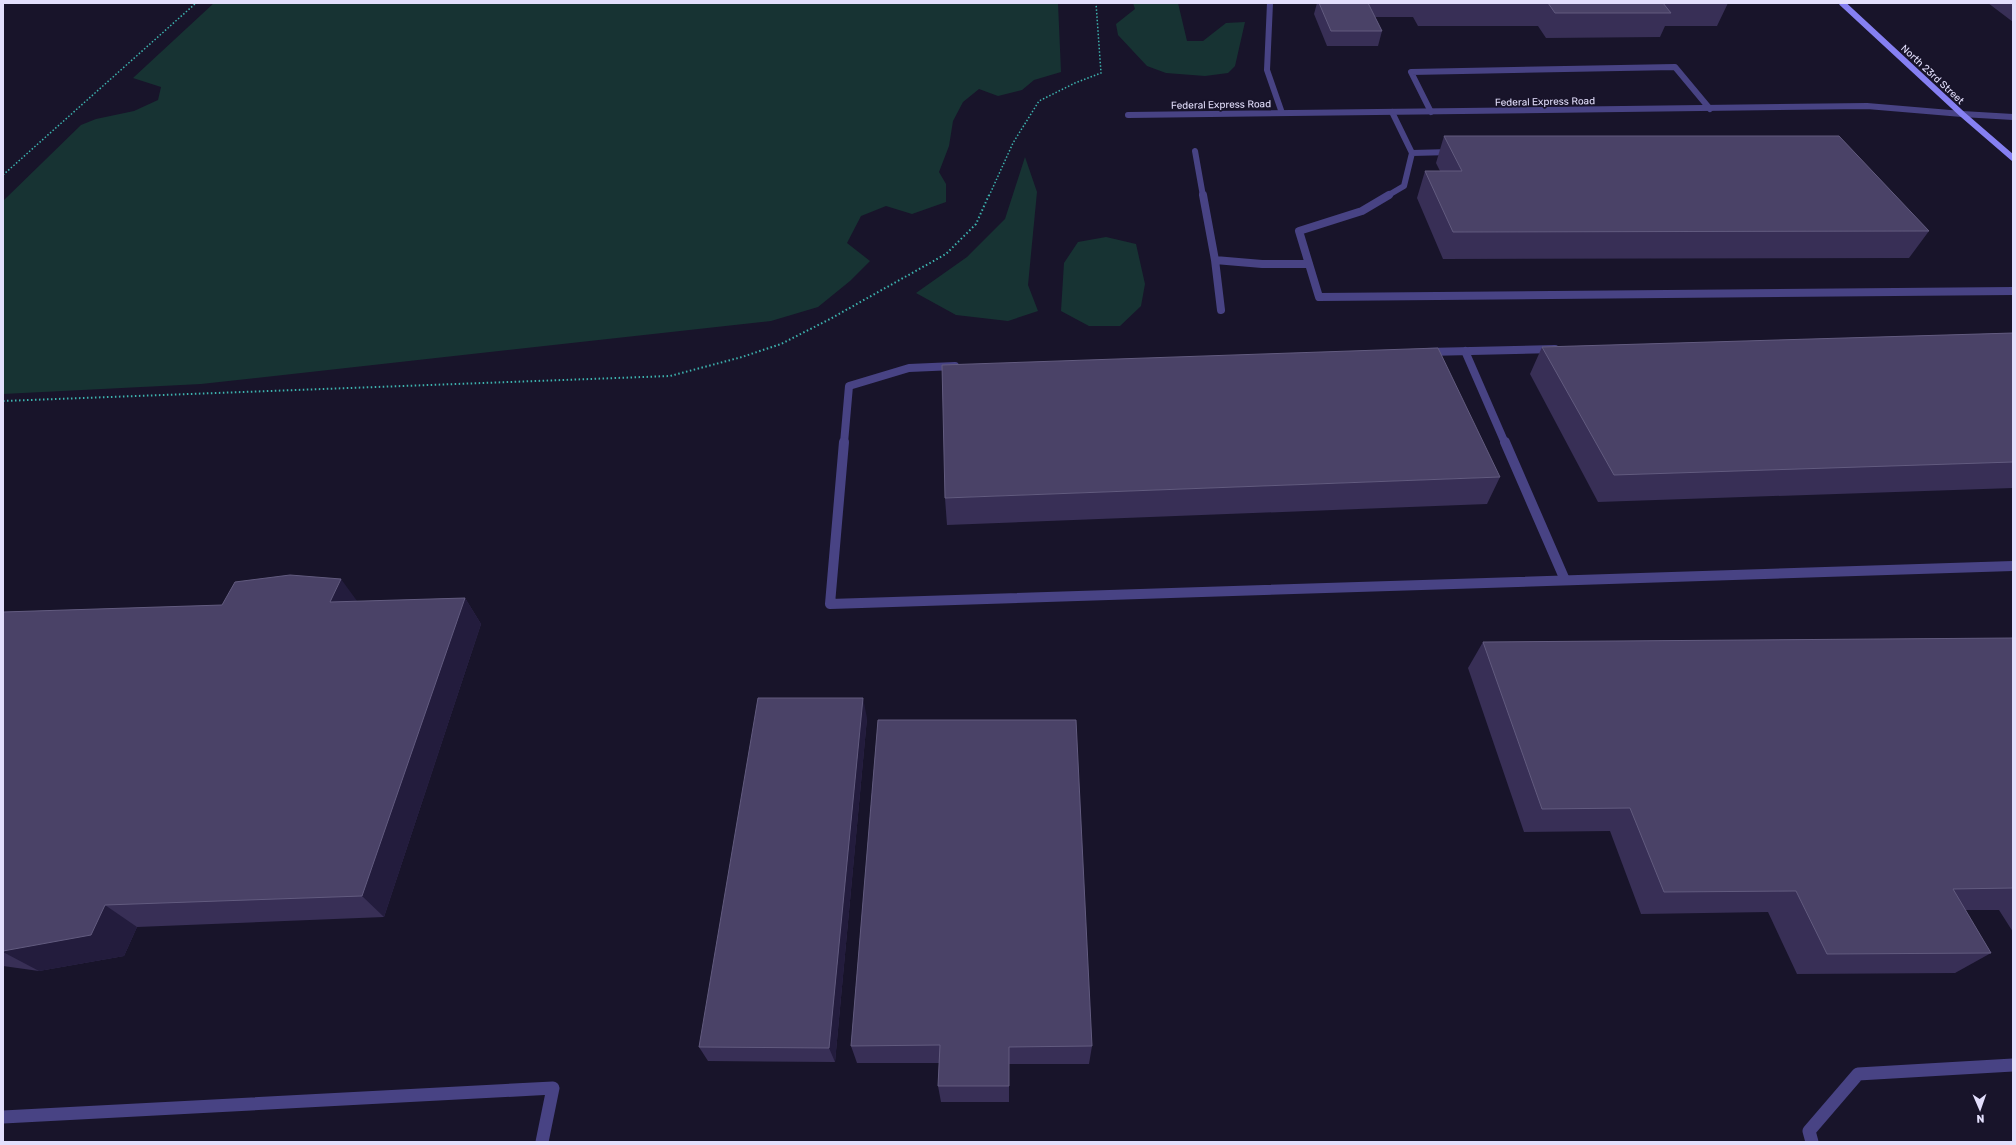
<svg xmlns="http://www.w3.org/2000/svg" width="2016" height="1145" font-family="Rubik,sans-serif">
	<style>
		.green { fill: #173333 }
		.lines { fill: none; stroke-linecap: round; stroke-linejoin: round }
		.path-far1 { stroke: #3db2ae; stroke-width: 1.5; stroke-dasharray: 1.5 2; stroke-linecap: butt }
		.path { stroke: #3db2ae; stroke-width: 2; stroke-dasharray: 1.5 2.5; stroke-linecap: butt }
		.service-far3 { stroke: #484384; stroke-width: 6 }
		.service-far2 { stroke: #484384; stroke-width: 8 }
		.service-far1 { stroke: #484384; stroke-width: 10 }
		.service { stroke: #484384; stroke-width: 13 }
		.minor { stroke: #484384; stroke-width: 6 }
		.secondary { stroke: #8680f2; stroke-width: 6 }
		.wall { fill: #382f56 }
		.shaded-wall { fill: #231c3d }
		.building { fill: #4a4267; stroke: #625b7f }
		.labels { text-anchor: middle; stroke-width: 3.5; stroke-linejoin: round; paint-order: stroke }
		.far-street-label { font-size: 10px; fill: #e3dffc; stroke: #18142a }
	</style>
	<rect width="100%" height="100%" fill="#18142a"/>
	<path class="green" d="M 214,3 L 1058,3 L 1061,72 L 1034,80 L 1022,90 L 998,96 L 979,89 L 963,102 L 953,121 L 949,146 L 939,172 L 946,184 L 946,202 L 912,214 L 886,206 L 861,216 L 847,243 L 870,261 L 850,281 L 818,307 L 771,321 L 201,384 L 3,394 L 3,201 L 81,125 L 96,119 L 134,111 L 158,100 L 161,87 L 133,78 Z
		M 1133,3 L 1178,3 L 1187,41 L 1203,41 L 1226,23 L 1245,22 L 1235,66 L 1228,73 L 1205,76 L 1166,73 L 1147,66 L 1118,35 L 1116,24 L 1135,9 Z
		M 1025,157 L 1037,192 L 1028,285 L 1038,311 L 1008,321 L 956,315 L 916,293 L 967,257 L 1005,219 Z
		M 1106,237 L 1136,244 L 1145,284 L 1141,306 L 1120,326 L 1089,326 L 1061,311 L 1064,263 L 1078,242 Z"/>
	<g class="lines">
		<path class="path-far1" d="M 3,175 L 196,3
			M 989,196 L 1013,143 L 1039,101 L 1075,83 L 1101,73 L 1096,3"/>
		<path class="path" d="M 3,401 L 670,376 L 742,357 L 781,344 L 830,319 L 946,254 L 976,224 L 989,195"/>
		<path class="service-far3" d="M 1270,3 L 1267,70 L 1282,113
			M 1392,112 L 1412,153
			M 1431,112 L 1411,72 L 1675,67 L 1710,109
			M 1962,114 L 2013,117
			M 1195,151 L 1203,196
			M 1387,196 L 1404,186 L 1412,153 L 1451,152"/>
		<path class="service-far2" d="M 1203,195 L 1215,260 L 1262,264 L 1309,264
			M 1389,195 L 1362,211 L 1299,231 L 1319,297 L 2013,291
			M 1215,260 L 1221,310
			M 1465,351 L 1505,443
			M 1427,352 L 1555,349
			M 844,443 L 849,386 L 909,368 L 955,366"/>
		<path class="service-far1" d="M 844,442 L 830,604 L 2013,566
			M 1505,442 L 1565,580"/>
		<path class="service" d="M 3,1117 L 553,1088 L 542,1142
			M 1812,1142 L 1809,1131 L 1858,1074 L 2013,1065"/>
		<path class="minor" d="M 1128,115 L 1867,106 L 1962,114"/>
		<path class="secondary" d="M 1842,3 L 1962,114 L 2013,158"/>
	</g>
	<path class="wall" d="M 1317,3 L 1728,3 L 1717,26 L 1665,26 L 1660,37 L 1546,38 L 1538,26 L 1418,26 L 1413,17 L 1375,17 L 1382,31 L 1378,46 L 1327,46 L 1314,14 Z
		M 1988,3 L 2013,3 L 2013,22 Z
		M 1444,136 L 1929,231 L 1909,258 L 1443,259 L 1417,198 L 1425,171 L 1440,171 L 1436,163 Z
		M 2013,333 L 2013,488 L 1598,502 L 1530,374 L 1542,347 Z
		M 1500,477 L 1487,504 L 947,525 L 945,498 Z
		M 465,598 L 481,624 L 384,917 L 137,927 L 124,956 L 39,971 L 3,966 L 3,612 Z
		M 2013,638 L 2013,932 L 1999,910 L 1965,910 L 1991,953 L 1955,973 L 1797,974 L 1768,912 L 1641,914 L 1610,831 L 1524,832 L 1468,668 L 1483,642 Z
		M 867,718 L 835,1062 L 708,1061 L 699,1047 Z
		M 878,720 L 1092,1046 L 1089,1064 L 1009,1064 L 1009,1102 L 941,1102 L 938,1086 L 939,1063 L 857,1063 L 851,1046 Z"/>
	<path class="shaded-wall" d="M 341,579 L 360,605 L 330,602 Z
		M 465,598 L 481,624 L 384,917 L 362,896 Z
		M 863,698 L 867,718 L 835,1062 L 829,1048 Z
		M 105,905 L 137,927 L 124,956 L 39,971 L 3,952 Z"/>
	<path class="building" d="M 1319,3 L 1368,3 L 1382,31 L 1331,31 Z
		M 1548,3 L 1663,3 L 1671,13 L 1555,13 Z
		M 1444,136 L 1839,136 L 1929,231 L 1453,232 L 1425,171 L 1462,171 Z
		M 2013,333 L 2013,462 L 1614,475 L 1542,347 Z
		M 1438,348 L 1500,477 L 945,498 L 942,365 Z
		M 290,575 L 341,579 L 330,602 L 465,598 L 362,896 L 105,905 L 91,935 L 3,951 L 3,612 L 222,605 L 235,582 Z
		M 2013,638 L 2013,888 L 1953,889 L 1991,953 L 1827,954 L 1796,891 L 1664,892 L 1630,808 L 1542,809 L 1483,642 Z
		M 758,698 L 863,698 L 829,1048 L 699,1047 Z
		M 878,720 L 1076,720 L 1092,1046 L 1009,1047 L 1009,1086 L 938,1086 L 940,1045 L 851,1046 Z"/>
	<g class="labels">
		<g class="far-street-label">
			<text transform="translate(1933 74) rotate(43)" y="4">North 23rd Street</text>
			<text transform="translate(1545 101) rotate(-1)" y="4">Federal Express Road</text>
			<text transform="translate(1221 104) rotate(-1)" y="4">Federal Express Road</text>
		</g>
	</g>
	<rect width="2016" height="1145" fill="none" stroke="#e3dffc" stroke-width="8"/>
	<g transform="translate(1980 1109) rotate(178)" stroke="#18142a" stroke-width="3" paint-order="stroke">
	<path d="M0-3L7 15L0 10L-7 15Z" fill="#e3dffc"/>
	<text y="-6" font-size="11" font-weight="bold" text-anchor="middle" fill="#e3dffc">N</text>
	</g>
</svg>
